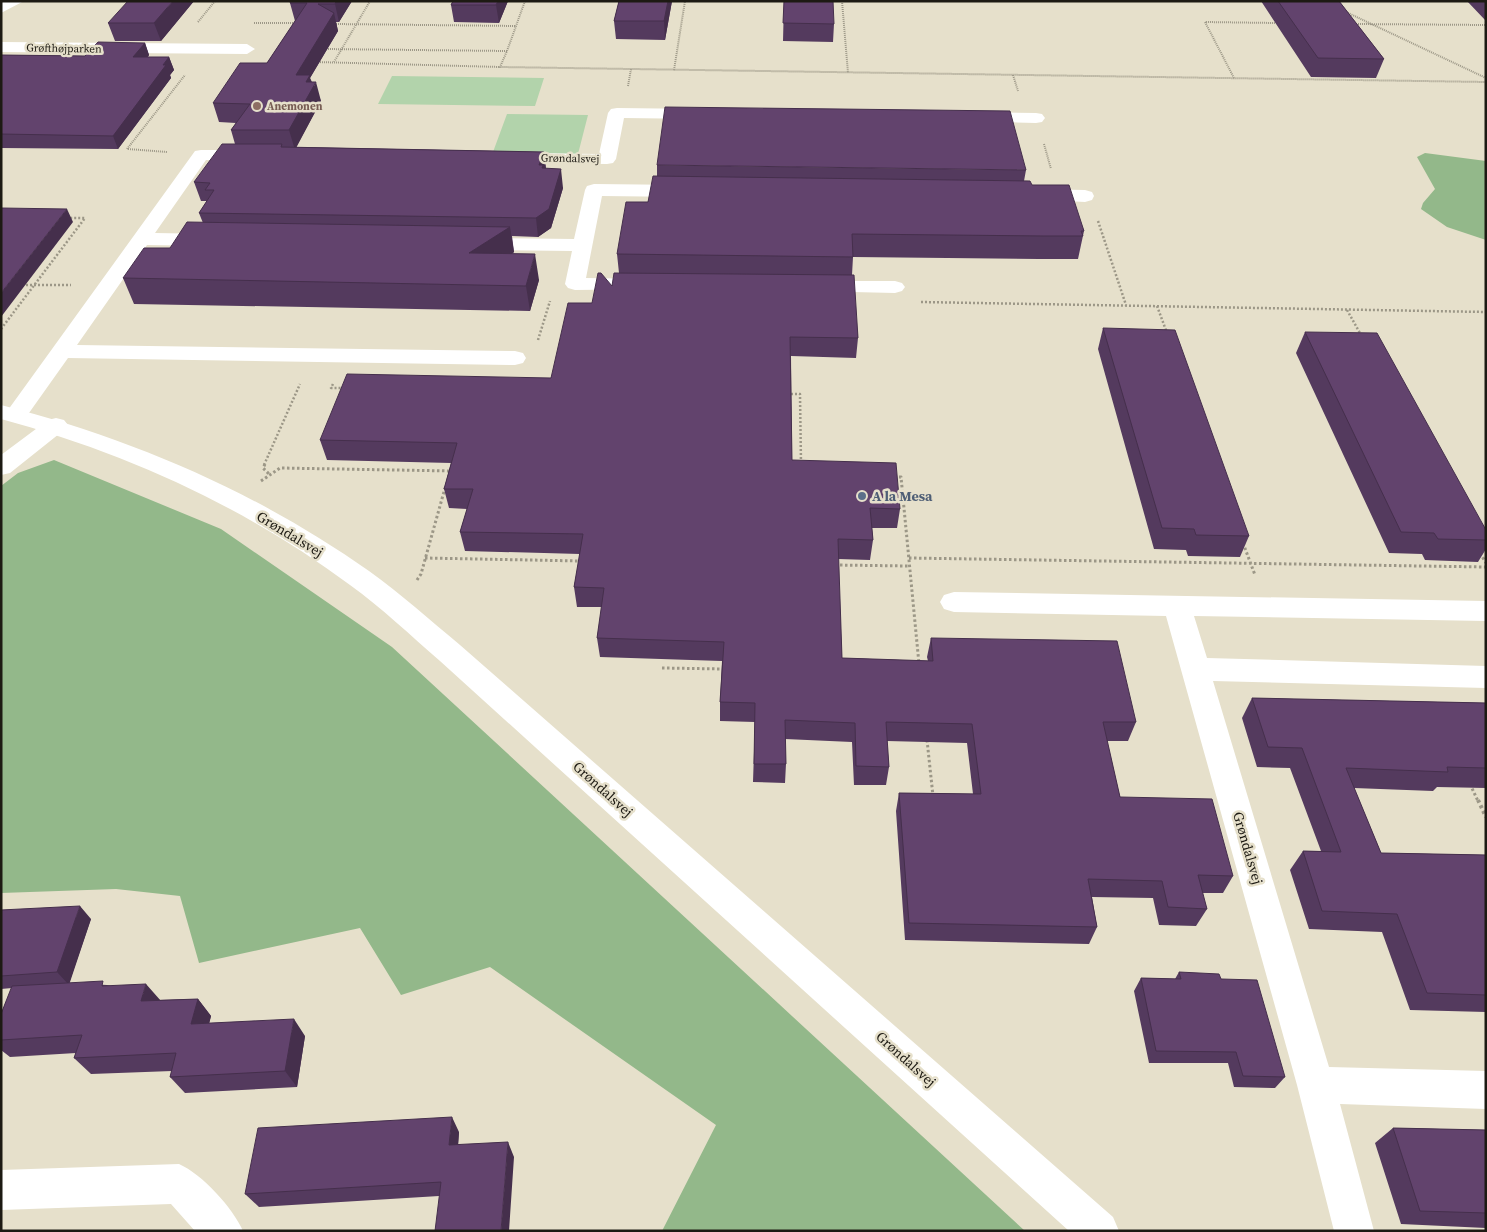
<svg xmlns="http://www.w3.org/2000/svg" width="1487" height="1232" font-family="'Source Serif 4',serif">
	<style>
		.green { fill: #b2d3ab }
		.forest { fill: #93b88a }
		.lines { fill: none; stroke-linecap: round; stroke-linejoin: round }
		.path-far3 { stroke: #9c9787; stroke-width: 2; stroke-dasharray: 1 1; stroke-linecap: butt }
		.path-far2 { stroke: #9c9787; stroke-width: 2.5; stroke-dasharray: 2 2; stroke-linecap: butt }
		.path-far1 { stroke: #9c9787; stroke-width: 3; stroke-dasharray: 2.5 2.5; stroke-linecap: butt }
		.path { stroke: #9c9787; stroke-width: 4; stroke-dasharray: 3 3; stroke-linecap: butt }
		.street { fill: #fff; fill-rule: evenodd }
		.secondary { fill: #fff; fill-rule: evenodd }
		.wall { fill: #543a5e }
		.shaded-wall { fill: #452f4c }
		.building { fill: #62436d; stroke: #452f4c }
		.education-dot { fill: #8d6e63; stroke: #e6e0cb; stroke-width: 2 }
		.service-dot { fill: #5c6f8a; stroke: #e6e0cb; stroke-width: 2 }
		.labels { text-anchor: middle; stroke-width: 5; stroke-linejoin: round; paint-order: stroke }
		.far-street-label { font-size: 11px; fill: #1d1a13; stroke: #e6e0cb }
		.far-education-label { font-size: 11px; font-weight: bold; fill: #785e54; stroke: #e6e0cb; text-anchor: start }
		.service-label { font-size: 14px; font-weight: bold; fill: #4e5e75; stroke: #e6e0cb; text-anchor: start }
		.street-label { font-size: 14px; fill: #1d1a13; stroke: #e6e0cb }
	</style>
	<rect width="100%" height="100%" fill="#e6e0cb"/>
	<path class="green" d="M 392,76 L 544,78 L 535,106 L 378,104 Z
		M 507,114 L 588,115 L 578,154 L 493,152 Z"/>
	<path class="forest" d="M 1425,153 L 1486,161 L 1486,240 L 1447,227 L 1421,209 L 1423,203 L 1435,189 L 1417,157 Z
		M 54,460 L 221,529 L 392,647 L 1025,1231 L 662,1231 L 716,1125 L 490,967 L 401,995 L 360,928 L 199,963 L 180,896 L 116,889 L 1,893 L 1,486 L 18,473 Z"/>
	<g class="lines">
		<path class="path-far3" d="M 842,1 L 848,73
			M 1346,12 L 1486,78
			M 198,22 L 215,1
			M 254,23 L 298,23
			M 334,24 L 516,26
			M 1354,24 L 1486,25
			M 324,49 L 507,51 L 500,67 L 1486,82
			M 507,51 L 525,1
			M 316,62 L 500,67
			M 334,62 L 370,1
			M 674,70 L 685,1
			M 1013,75 L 1018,91
			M 1234,78 L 1205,22 L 1275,23
			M 628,86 L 631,69
			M 1044,144 L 1051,169
			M 127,149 L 185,75
			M 128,149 L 167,152"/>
		<path class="path-far2" d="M 1098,221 L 1126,305
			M 22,285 L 71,285
			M 921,302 L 1486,312
			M 1157,306 L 1167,333
			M 1347,310 L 1361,335
			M 1,329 L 85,218 L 69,218
			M 538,340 L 550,301
			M 333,384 L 331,388 L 345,388
			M 787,394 L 800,394 L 801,464
			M 264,465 L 300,384"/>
		<path class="path-far1" d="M 265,464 L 263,468 L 270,475
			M 894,477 L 901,477 L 919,664
			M 261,481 L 280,468 L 453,471
			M 1243,543 L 1255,575
			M 1480,553 L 1486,563
			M 425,558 L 581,561
			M 909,558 L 1486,567
			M 835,565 L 909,566
			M 417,580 L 421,574 L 445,488
			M 662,668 L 724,669
			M 927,740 L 933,796
			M 1470,784 L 1478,801"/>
		<path class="path" d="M 1478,800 L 1486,817"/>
		<path class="street" d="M 5,1 L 24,1 L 1,13 L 1,3 Z
			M 1,42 L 247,44 L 255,49 L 247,54 L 1,52 Z
			M 617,108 L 702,109 L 708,110 L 711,114 L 708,118 L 702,119 L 624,118 L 616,159 L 613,163 L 607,164 L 508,163 L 502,162 L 499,158 L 502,154 L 508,153 L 599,154 L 608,113 L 611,109 Z
			M 975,112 L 1036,113 L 1042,114 L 1045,118 L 1042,122 L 1036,123 L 969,121 L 966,117 L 969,113 Z
			M 201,150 L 250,150 L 256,151 L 259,155 L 256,159 L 250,160 L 206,160 L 155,233 L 212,234 L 219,236 L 222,240 L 219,244 L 212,246 L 147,245 L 77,345 L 515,351 L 523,353 L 526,358 L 523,363 L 515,365 L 68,358 L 24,420 L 16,422 L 8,420 L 4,415 L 8,410 L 195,151 Z
			M 594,184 L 687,185 L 694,187 L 696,191 L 694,195 L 687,197 L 602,196 L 586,278 L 651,279 L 658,281 L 661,285 L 658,289 L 575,290 L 568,288 L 565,284 L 572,251 L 475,250 L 468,248 L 465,244 L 468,240 L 475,238 L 574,239 L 585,190 L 587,186 Z
			M 1035,189 L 1085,190 L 1092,192 L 1094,196 L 1092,200 L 1085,202 L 1028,199 L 1026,195 L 1028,191 Z
			M 816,281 L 895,281 L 902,283 L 905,287 L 902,291 L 895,293 L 809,291 L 806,287 L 809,283 Z
			M 56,418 L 64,420 L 68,425 L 64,430 L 10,473 L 1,475 L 1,455 L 48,420 Z
			M 954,592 L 1486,601 L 1486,621 L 1194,616 L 1207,658 L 1486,666 L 1486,688 L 1213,681 L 1329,1067 L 1486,1071 L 1486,1109 L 1340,1104 L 1374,1231 L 1334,1231 L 1297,1085 L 1166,616 L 954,612 L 944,609 L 940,602 L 944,595 Z
			M 179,1164 C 202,1174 233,1208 243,1231 L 195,1231 L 171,1204 L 1,1210 L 1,1170 Z"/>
		<path class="secondary" d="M 1,405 C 133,439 257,492 369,571 C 401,594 430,620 460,645 L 1113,1217 L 1119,1231 L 1069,1231 L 440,661 C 410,635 382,608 350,585 C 245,507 127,453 1,419 Z"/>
	</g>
	<path class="wall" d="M 194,1 L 161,41 L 115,41 L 108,23 Z
		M 352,1 L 339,22 L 336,22 L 338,31 L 310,78 L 312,82 L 321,101 L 296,147 L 544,152 L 546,169 L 563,188 L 551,228 L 538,237 L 512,236 L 514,252 L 512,254 L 539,280 L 530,311 L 134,304 L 123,278 L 170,248 L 203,223 L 199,213 L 207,201 L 201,201 L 194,182 L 235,144 L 231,130 L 236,123 L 219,122 L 213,103 L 267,63 L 295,21 L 290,3 Z
		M 453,1 L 508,1 L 499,23 L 454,22 L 451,5 Z
		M 619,1 L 672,1 L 665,40 L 616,39 L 614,21 Z
		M 784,1 L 834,24 L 833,42 L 783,41 Z
		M 1261,1 L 1339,1 L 1384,59 L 1376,78 L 1311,77 Z
		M 1467,1 L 1486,1 L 1486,21 Z
		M 145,43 L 149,55 L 148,57 L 169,57 L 174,70 L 170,75 L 171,78 L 118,149 L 1,148 L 1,55 L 85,56 Z
		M 657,165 L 1026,170 L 1024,181 L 1032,185 L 1084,231 L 1078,259 L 1039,259 L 853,257 L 852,275 L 858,338 L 856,358 L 791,356 L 792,460 L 900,509 L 897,528 L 872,528 L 873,540 L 870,560 L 838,559 L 842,658 L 928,661 L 927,657 L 931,638 L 1136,722 L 1128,741 L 1107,741 L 1120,797 L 1233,876 L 1223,893 L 1202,893 L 1207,909 L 1196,926 L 1159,925 L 1153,898 L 1092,897 L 1097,927 L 1089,944 L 905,940 L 896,811 L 899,793 L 973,794 L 967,743 L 887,741 L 889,767 L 886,785 L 854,785 L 852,742 L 785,739 L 786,764 L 785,783 L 753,782 L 755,722 L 720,721 L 720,702 L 722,661 L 600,657 L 597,638 L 602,607 L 577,607 L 574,587 L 580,554 L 465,551 L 460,532 L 467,509 L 449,508 L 444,489 L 451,463 L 327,460 L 320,440 L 551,378 L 592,303 L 612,286 L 619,273 L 617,254 L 648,202 L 657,176 Z
		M 1103,328 L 1249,536 L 1240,557 L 1188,556 L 1186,550 L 1154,549 L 1098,349 Z
		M 1305,332 L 1486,530 L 1486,549 L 1478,562 L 1425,560 L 1422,554 L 1389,553 L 1296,353 Z
		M 1252,698 L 1486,703 L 1486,788 L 1437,787 L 1433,791 L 1354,788 L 1381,853 L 1486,855 L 1486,1012 L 1410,1010 L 1382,932 L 1309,929 L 1290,870 L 1303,851 L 1321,851 L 1290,768 L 1257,767 L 1242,718 Z
		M 1,910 L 91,919 L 69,983 L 107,985 L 160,1000 L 198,999 L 211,1016 L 209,1023 L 305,1036 L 297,1087 L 185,1093 L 170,1077 L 172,1071 L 91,1074 L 74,1058 L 76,1053 L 10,1057 L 1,1050 L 1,1014 L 12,988 L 1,989 Z
		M 1179,972 L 1221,979 L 1285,1077 L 1275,1088 L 1234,1087 L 1228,1063 L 1149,1063 L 1134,991 L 1141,978 L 1175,979 Z
		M 1393,1128 L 1486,1130 L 1486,1228 L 1401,1224 L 1375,1143 Z
		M 459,1132 L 458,1145 L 514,1157 L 439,1196 L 259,1207 L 245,1194 Z"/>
	<path class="shaded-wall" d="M 173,1 L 194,1 L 161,41 L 154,23 Z
		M 336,1 L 352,1 L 339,22 L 335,4 Z
		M 498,1 L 508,1 L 499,23 L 496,5 Z
		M 668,1 L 672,1 L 665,40 L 664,21 Z
		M 334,13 L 338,31 L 310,78 L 313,88 L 316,82 L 321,101 L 295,150 L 289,130 L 296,75 Z
		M 145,43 L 149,55 L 137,69 L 133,57 Z
		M 169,57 L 174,70 L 170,75 L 171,78 L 118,149 L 113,136 Z
		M 544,152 L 546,170 L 544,175 L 539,165 Z
		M 561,169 L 563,188 L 551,228 L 538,237 L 536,218 Z
		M 67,209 L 73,222 L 1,317 L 1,293 Z
		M 510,227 L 514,252 L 474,278 L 469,253 Z
		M 535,254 L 539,280 L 530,311 L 526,286 Z
		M 80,906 L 91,919 L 69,985 L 57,972 Z
		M 146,984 L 161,1001 L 141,1001 Z
		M 198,999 L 211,1016 L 205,1041 L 191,1024 Z
		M 294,1019 L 305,1036 L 297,1087 L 285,1071 Z
		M 452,1117 L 459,1132 L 457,1160 L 449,1145 Z
		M 508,1142 L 514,1157 L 509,1231 L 501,1231 Z"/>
	<path class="building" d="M 128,1 L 173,1 L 154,23 L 108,23 Z
		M 291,1 L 336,1 L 335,4 L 318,4 L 334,13 L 296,75 L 310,75 L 306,82 L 316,82 L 289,130 L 231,130 L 250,104 L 213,103 L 240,63 L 267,63 L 307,3 L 290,3 Z
		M 453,1 L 498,1 L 496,5 L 451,5 Z
		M 619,1 L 668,1 L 664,21 L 614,21 Z
		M 784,1 L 833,1 L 834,24 L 783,23 Z
		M 1278,1 L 1339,1 L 1384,59 L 1318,58 Z
		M 98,42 L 145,43 L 133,57 L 169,57 L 163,65 L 166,65 L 113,136 L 1,134 L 1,55 L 85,56 Z
		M 665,107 L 1010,111 L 1026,170 L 657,165 Z
		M 222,144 L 282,144 L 281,147 L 544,152 L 539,165 L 543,165 L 542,168 L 561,169 L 549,209 L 536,218 L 199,213 L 214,190 L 205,190 L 210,183 L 194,182 Z
		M 653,176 L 1030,181 L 1032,185 L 1069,185 L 1084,231 L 1081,231 L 1083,236 L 1044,236 L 852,234 L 853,257 L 617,254 L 626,202 L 648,202 Z
		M 1,208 L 67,209 L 1,293 Z
		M 187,222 L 510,227 L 469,253 L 535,254 L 526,286 L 123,278 L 144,248 L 170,248 Z
		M 598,273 L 601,273 L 612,286 L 614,273 L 854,275 L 858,338 L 790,337 L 792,460 L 896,463 L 900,509 L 870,508 L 873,540 L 838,539 L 842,658 L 933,661 L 931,638 L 1117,641 L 1136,722 L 1103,722 L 1120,797 L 1212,799 L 1233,876 L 1198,875 L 1207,909 L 1168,907 L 1162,881 L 1088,879 L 1097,927 L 909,923 L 899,793 L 981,794 L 972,724 L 886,722 L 889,767 L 856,766 L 855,723 L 785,720 L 786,764 L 754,764 L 755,703 L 720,702 L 724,642 L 597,638 L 604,588 L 574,587 L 583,534 L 460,532 L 473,489 L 444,489 L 457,443 L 320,440 L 347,374 L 551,378 L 568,303 L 592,303 Z
		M 1103,328 L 1175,330 L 1249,536 L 1196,535 L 1194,529 L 1162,528 Z
		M 1305,332 L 1377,333 L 1486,530 L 1486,540 L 1438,539 L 1434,533 L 1401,532 Z
		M 1252,698 L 1486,703 L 1486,768 L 1447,767 L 1448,772 L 1346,768 L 1381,853 L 1486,855 L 1486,995 L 1427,993 L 1397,914 L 1322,911 L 1303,851 L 1341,852 L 1302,748 L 1268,747 Z
		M 80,906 L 57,972 L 1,976 L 1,910 Z
		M 1179,972 L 1219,974 L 1221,979 L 1257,980 L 1285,1077 L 1243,1076 L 1236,1052 L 1156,1051 L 1141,978 L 1181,979 Z
		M 103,981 L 102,986 L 146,984 L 141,1001 L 198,999 L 191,1024 L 294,1019 L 285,1071 L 170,1077 L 176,1053 L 74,1058 L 82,1035 L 1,1040 L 1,1014 L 12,986 Z
		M 452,1117 L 449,1145 L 508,1142 L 501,1231 L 435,1231 L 441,1182 L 245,1194 L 258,1128 Z
		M 1393,1128 L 1486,1130 L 1486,1213 L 1420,1211 Z"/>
	<circle class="education-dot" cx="257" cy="106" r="5"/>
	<circle class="service-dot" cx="862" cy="496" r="5"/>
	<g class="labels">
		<g class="far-street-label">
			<text transform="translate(64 48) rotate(1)" y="4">Grøfthøjparken</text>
			<text transform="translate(570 158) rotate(1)" y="4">Grøndalsvej</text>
		</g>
		<g class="far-education-label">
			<text x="267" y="110">Anemonen</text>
		</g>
		<g class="service-label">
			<text x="872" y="501">A la Mesa</text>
		</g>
		<g class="street-label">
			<text transform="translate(290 534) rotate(31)" y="5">Grøndalsvej</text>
			<text transform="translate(603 789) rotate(42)" y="5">Grøndalsvej</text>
			<text transform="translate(1248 848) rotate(74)" y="5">Grøndalsvej</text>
			<text transform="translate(906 1059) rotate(42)" y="5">Grøndalsvej</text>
		</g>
	</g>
	<rect width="1487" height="1232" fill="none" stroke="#1d1a13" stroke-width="5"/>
</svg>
